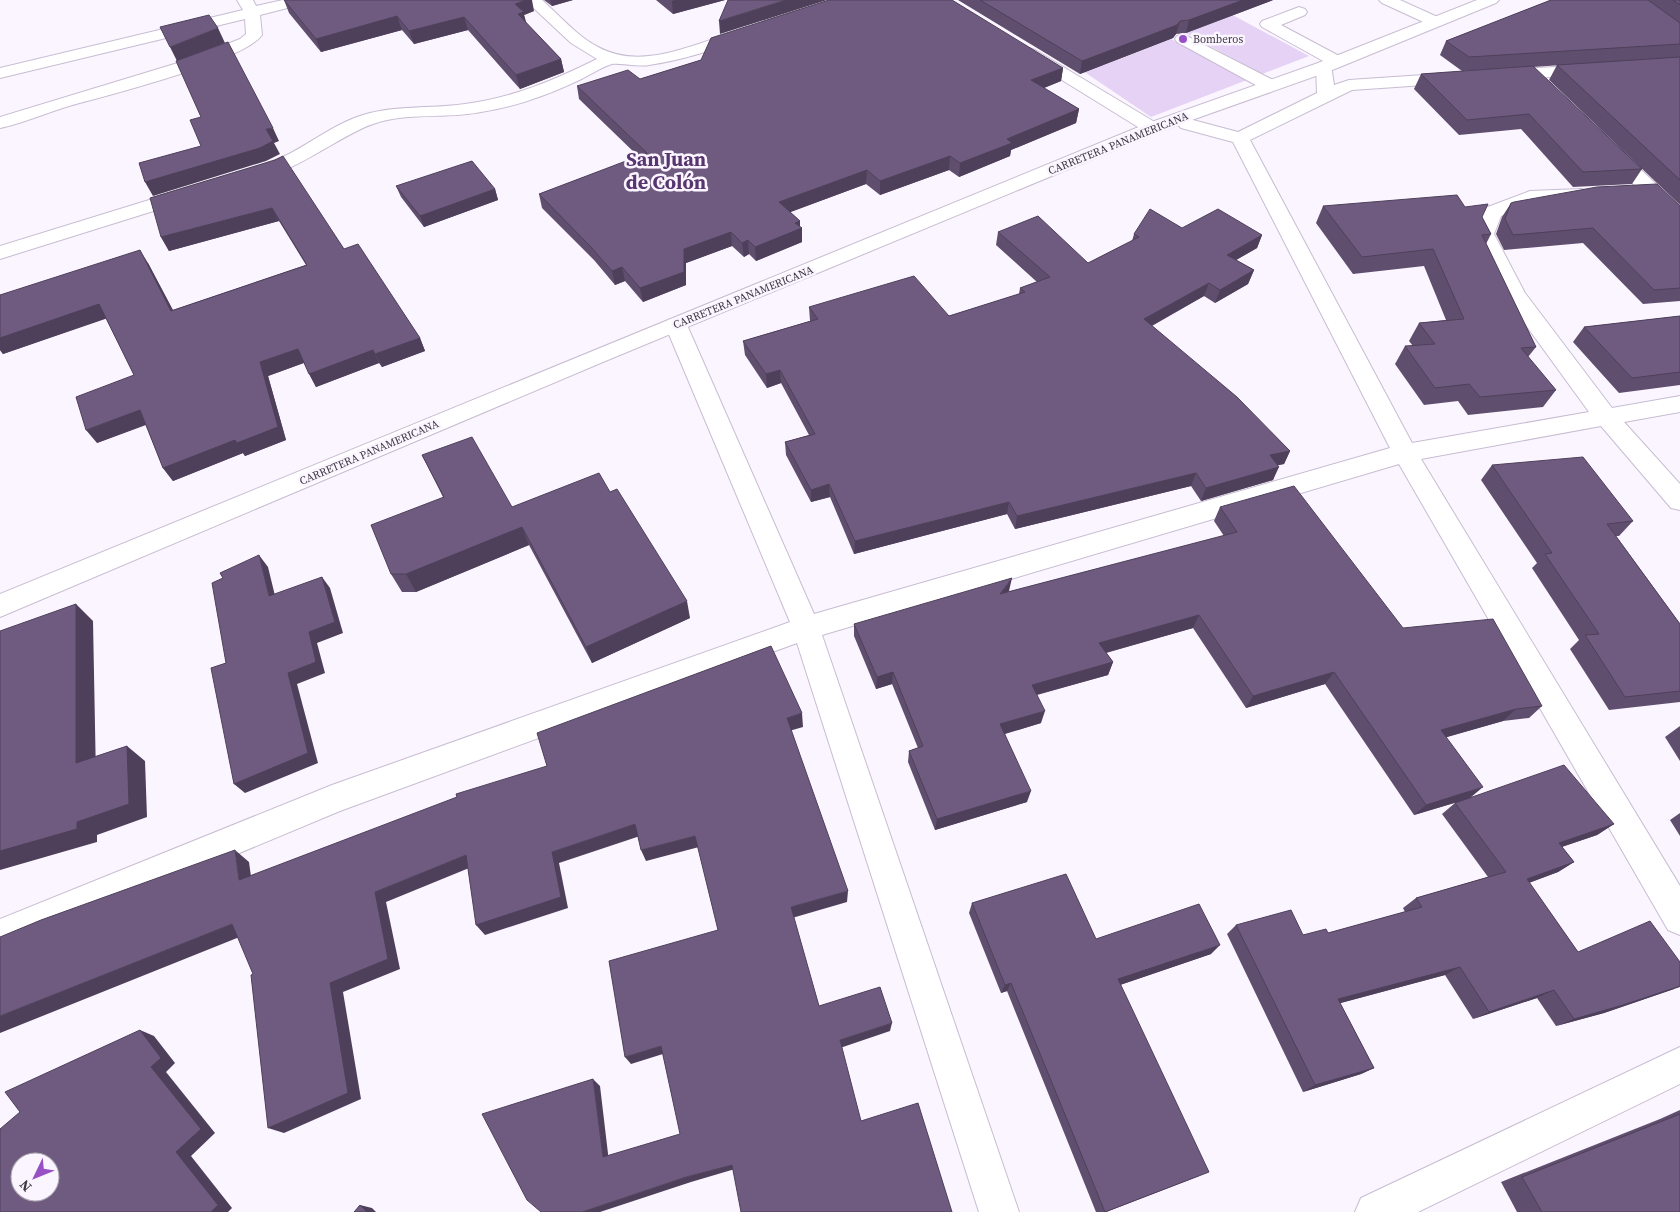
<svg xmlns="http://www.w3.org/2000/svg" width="1680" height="1212" font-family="'Source Serif 4',serif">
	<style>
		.green { fill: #e5d2f4 }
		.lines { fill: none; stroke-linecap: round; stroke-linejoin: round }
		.minor-casing { stroke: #c8bcd2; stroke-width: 2 }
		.major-casing { stroke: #c8bcd2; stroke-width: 2 }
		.minor { fill: #fff; fill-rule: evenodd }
		.major { fill: #fff; fill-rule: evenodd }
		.wall { fill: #604e6e }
		.shaded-wall { fill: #4e405a }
		.building { fill: #705b80; stroke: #4e405a; fill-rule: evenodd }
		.poi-dot { fill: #9751c5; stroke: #faf5ff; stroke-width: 2 }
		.labels { text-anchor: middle; stroke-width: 5; stroke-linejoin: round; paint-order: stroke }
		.far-poi-label { font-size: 11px; fill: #3e3942; stroke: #faf5ff; text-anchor: start }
		.far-street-label { font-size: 11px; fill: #3e3942; stroke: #faf5ff }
		.far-town-label { font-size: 20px; font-weight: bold; fill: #57356e; stroke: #faf5ff }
	</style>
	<rect width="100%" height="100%" fill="#faf5ff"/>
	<path class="green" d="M 1214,5 L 1309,56 L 1262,74 L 1186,33 L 1223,19 Z
		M 1171,39 L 1247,80 L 1151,117 L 1049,48 L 1104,65 Z"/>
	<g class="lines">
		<g class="minor-casing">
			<path id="minor" d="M 237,0 L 253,0 L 256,6 L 283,0 L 310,0 L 307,3 L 260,15 L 262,35 C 244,61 105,96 69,106 C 46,113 23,123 0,128 L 0,117 L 181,62 L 240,39 L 246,34 L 245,19 L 0,78 L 0,68 L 243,10 Z
				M 525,0 L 542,0 C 560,16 577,36 598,47 C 644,72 696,42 742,30 L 748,32 L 750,35 L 748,38 C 715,49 683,60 649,65 C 640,67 618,63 612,64 C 599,68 587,77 575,82 C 545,96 514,107 481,112 C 446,119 407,112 373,124 C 341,134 277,186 246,178 L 244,174 L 246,170 C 261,165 276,161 289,154 C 314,141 336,123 363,115 C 396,105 430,109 465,104 C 512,98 555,80 597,59 L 571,43 Z
				M 1379,0 L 1400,0 L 1442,19 L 1444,22 L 1442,25 L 1430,25 L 1382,3 Z
				M 1299,7 L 1305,9 L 1307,12 L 1305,15 L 1281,25 L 1341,57 L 1343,61 L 1341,65 L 1331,65 L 1334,85 L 1349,80 L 1454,73 L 1460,74 L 1462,78 L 1460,82 L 1454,83 L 1352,90 L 1250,140 L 1412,443 L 1589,412 L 1504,295 L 1474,234 L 1485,208 L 1530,191 L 1581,189 L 1588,191 L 1591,195 L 1588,199 L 1581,201 L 1533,203 L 1501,216 L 1494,234 L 1525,293 L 1612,408 L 1680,396 L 1680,412 L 1624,422 L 1680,484 L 1680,510 L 1671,508 L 1601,426 L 1421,459 L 1680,886 L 1680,935 L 1668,930 L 1399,464 L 822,635 L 1019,1212 L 979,1212 L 797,643 L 340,811 L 0,953 L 0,919 L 332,785 L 790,622 L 665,325 L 668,320 L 676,318 L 684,320 L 687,325 L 814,614 L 1390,448 L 1233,142 L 1181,128 L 1172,118 L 1175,114 L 1181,113 L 1187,114 L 1193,120 L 1238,132 L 1317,93 L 1316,67 L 1318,63 L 1325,62 L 1262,27 L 1260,24 L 1262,21 Z
				M 1183,34 L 1275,81 L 1278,85 L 1275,89 L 1263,89 L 1177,42 L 1175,39 L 1177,36 Z
				M 1029,48 L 1035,50 L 1158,124 L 1161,128 L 1158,132 L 1152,133 L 1146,132 L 1023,56 L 1021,53 L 1023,50 Z
				M 1591,65 L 1597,66 L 1599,70 L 1597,74 L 1504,80 L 1498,79 L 1496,75 L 1498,71 L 1504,70 Z
				M 1611,146 L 1618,148 L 1680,207 L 1680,224 L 1673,222 L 1604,156 L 1602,152 L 1604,148 Z
				M 188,188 L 195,190 L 198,194 L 195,198 L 0,259 L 0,246 Z
				M 1680,1047 L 1680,1084 L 1418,1212 L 1355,1212 L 1361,1198 Z"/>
		</g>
		<g class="major-casing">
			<path id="major" d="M 1477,0 L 1499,0 L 1496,3 L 1330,71 L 1158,132 L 603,362 L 0,617 L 0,594 L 1146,124 L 1318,63 Z"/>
		</g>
		<use href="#minor" class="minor"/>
		<use href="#major" class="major"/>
	</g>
	<path class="wall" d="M 284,0 L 534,11 L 524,15 L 526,23 L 561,59 L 564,72 L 520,89 L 468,30 L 414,44 L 402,30 L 321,52 L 289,13 Z
		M 544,0 L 573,0 L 552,6 Z
		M 656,0 L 725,0 L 673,14 Z
		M 958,0 L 1273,0 L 1186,33 L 1176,34 L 1173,38 L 1080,74 Z
		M 1551,0 L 1680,0 L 1680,205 L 1549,80 L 1557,65 L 1619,61 L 1533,67 L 1642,169 L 1632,184 L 1573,187 L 1521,129 L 1459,135 L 1414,89 L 1421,74 L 1511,68 L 1462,71 L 1440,55 L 1446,41 Z
		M 701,60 L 1063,68 L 1061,81 L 1044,88 L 1079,109 L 1076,123 L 1011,150 L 1010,156 L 959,177 L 949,170 L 880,195 L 866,184 L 790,212 L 800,221 L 800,227 L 802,228 L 802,242 L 756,261 L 749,254 L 744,257 L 732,246 L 686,263 L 686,285 L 643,302 L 625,281 L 615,285 L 594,260 L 542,208 L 539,194 L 639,157 L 579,99 L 577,86 L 640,79 Z
		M 275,160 L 344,249 L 420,338 L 425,351 L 382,367 L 379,363 L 316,387 L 304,363 L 268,376 L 286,440 L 245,456 L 243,453 L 173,481 L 163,468 L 146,425 L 97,443 L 134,375 L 106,318 L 3,354 L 0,350 L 0,295 L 148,263 L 173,310 L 306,265 L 279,221 L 169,251 L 161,237 Z
		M 396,186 L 495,189 L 498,200 L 424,227 L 401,197 Z
		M 1511,203 L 1680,206 L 1680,301 L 1643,304 L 1583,243 L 1504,250 L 1496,234 L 1502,217 Z
		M 1323,206 L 1465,207 L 1482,217 L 1491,234 L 1486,244 L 1536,347 L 1528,357 L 1556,390 L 1543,407 L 1468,415 L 1458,401 L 1424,405 L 1395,364 L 1405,346 L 1413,346 L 1409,341 L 1419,323 L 1446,320 L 1424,266 L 1353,274 L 1316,223 Z
		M 1182,228 L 1262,235 L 1257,248 L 1236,260 L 1254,270 L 1248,284 L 1215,303 L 1204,296 L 1152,326 L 1290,451 L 1284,464 L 1278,465 L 1273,480 L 1201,501 L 1191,486 L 1015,529 L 1007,514 L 854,554 L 830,497 L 811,502 L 786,455 L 785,442 L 809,435 L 781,383 L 767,388 L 745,355 L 743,341 L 810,321 L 809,307 L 949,316 L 1019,294 L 1020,288 L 1037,282 L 996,245 L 998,232 L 1088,263 L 1132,241 L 1134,234 Z
		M 1680,316 L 1680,385 L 1619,393 L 1573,342 L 1584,327 Z
		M 422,455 L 512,507 L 690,618 L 592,663 L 529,545 L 416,592 L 402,592 L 391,574 L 443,497 Z
		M 1492,465 L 1633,521 L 1619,536 L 1616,536 L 1680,624 L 1680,702 L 1609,710 L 1570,649 L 1579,640 L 1532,568 L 1537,563 L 1481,480 Z
		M 1220,507 L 1403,628 L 1542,706 L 1529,718 L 1503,721 L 1446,737 L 1471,797 L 1614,824 L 1597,835 L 1562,847 L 1574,862 L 1558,872 L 1529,883 L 1578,952 L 1674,989 L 1604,1013 L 1556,1026 L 1537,998 L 1473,1019 L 1445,975 L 1340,1003 L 1374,1068 L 1361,1074 L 1303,1092 L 1227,934 L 1236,925 L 1303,935 L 1328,933 L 1405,912 L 1403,908 L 1416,898 L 1488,877 L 1442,814 L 1455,803 L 1458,802 L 1414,815 L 1325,684 L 1246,708 L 1193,628 L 1106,653 L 1113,662 L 1108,675 L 1037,695 L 1041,723 L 1005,734 L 1027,802 L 935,830 L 908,762 L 909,751 L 918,748 L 892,684 L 876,689 L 854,636 L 854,624 L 1009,591 L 1008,592 L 1224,536 L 1214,521 Z
		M 1680,726 L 1680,761 L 1665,737 Z
		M 1680,813 L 1680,836 L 1670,820 Z
		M 972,903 L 1096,939 L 1211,954 L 1120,985 L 1199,1176 L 1106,1212 L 1096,1212 L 1007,991 L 1001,993 L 969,913 Z
		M 1680,1110 L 1680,1212 L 1517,1212 L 1501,1182 L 1660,1119 Z"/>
	<path class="shaded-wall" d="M 525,0 L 532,0 L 534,11 L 524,15 L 527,25 L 521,27 L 515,4 Z
		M 550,0 L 573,0 L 552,6 Z
		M 675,0 L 725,0 L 673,14 L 672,1 Z
		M 786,0 L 827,0 L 720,34 L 719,21 Z
		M 1243,0 L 1273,0 L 1186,33 L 1189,20 Z
		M 397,16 L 402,30 L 321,52 L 316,39 Z
		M 464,17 L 468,30 L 414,44 L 409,31 Z
		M 1180,21 L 1176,34 L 1173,38 L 1080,74 L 1082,61 Z
		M 218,28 L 225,43 L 177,61 L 170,47 Z
		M 561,59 L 564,72 L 520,89 L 516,75 Z
		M 1063,68 L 1061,81 L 1029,94 L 1031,80 Z
		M 1079,109 L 1076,123 L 1011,150 L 1010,156 L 959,177 L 960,163 L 1007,139 Z
		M 273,128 L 279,141 L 274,143 L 280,154 L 266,161 L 153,196 L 145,182 L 266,129 Z
		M 950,156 L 949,170 L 880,195 L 880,181 Z
		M 867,170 L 866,184 L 780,216 L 779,202 Z
		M 495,189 L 498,200 L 424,227 L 420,216 Z
		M 272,208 L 279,221 L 169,251 L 161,237 Z
		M 800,221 L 800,229 L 802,228 L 802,242 L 756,261 L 755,247 L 795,223 Z
		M 731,232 L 732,246 L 686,263 L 686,285 L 643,302 L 640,288 L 684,249 Z
		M 1262,235 L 1257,248 L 1222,268 L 1227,255 Z
		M 748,240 L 749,254 L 744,257 L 742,243 Z
		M 140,250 L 148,263 L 180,324 L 171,311 Z
		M 622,267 L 625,281 L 615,285 L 612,271 Z
		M 1254,270 L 1248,284 L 1215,303 L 1220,290 Z
		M 1209,283 L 1204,296 L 1140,332 L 1144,319 Z
		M 99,304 L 108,318 L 3,354 L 0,350 L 0,338 Z
		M 420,338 L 425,351 L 382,367 L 375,354 Z
		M 298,349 L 306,362 L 268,376 L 286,440 L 245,456 L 243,453 L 173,481 L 163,468 L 235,440 L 260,362 Z
		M 373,350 L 379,363 L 316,387 L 309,374 Z
		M 780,370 L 781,383 L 767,388 L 766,374 Z
		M 140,410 L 150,423 L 97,443 L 86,430 Z
		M 1290,451 L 1284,464 L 1264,468 L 1270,455 Z
		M 1279,467 L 1273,480 L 1201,501 L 1206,488 Z
		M 1196,473 L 1191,486 L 1015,529 L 1017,516 Z
		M 829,484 L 830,497 L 811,502 L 811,490 Z
		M 1009,502 L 1007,514 L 854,554 L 855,541 Z
		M 522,527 L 529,545 L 416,592 L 406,574 Z
		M 259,555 L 268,567 L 278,608 L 269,596 Z
		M 322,577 L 330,588 L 343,633 L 317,643 L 325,673 L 297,684 L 318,763 L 245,793 L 234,784 L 288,673 Z
		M 1012,578 L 1009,591 L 997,607 L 1000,594 Z
		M 687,601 L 690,618 L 592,663 L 586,647 Z
		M 76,604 L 93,621 L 96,778 L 76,763 Z
		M 1199,615 L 1193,628 L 1094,656 L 1099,643 Z
		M 1113,662 L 1108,675 L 1028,697 L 1032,685 Z
		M 893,672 L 892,684 L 876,689 L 877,677 Z
		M 1334,672 L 1325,684 L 1246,708 L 1253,696 Z
		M 1516,709 L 1503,721 L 1430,742 L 1441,730 Z
		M 1045,711 L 1041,723 L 997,736 L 1000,724 Z
		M 802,713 L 803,727 L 789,731 L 787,718 Z
		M 127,746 L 145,761 L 147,817 L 97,835 L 97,842 L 0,870 L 0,851 L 77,822 Z
		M 1483,787 L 1470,798 L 1414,815 L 1426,805 Z
		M 1031,791 L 1027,802 L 935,830 L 937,819 Z
		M 635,824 L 640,836 L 559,863 L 568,908 L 485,935 L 476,925 L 552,852 Z
		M 1614,824 L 1597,835 L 1543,853 L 1559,843 Z
		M 695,836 L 699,847 L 646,861 L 641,850 Z
		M 235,850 L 249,862 L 253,891 L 239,880 Z
		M 466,855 L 474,866 L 386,902 L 400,969 L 343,992 L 361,1099 L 284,1133 L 268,1128 L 330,983 L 375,892 Z
		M 1574,862 L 1558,872 L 1512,889 L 1527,879 Z
		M 848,891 L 847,902 L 792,918 L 791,907 Z
		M 232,924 L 247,934 L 0,1033 L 0,1016 Z
		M 1220,945 L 1211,954 L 1111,988 L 1118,979 Z
		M 1460,967 L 1445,975 L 1326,1007 L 1338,999 Z
		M 1011,983 L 1007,991 L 1001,993 L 1005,985 Z
		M 1680,986 L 1680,987 L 1674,989 L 1604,1013 L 1556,1026 L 1574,1019 Z
		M 1554,990 L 1537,998 L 1473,1019 L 1489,1012 Z
		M 892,1023 L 890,1031 L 840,1048 L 840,1040 Z
		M 140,1030 L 154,1036 L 175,1063 L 166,1072 L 215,1133 L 191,1156 L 232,1208 L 228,1212 L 211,1212 L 176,1152 L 151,1067 Z
		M 661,1046 L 666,1053 L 631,1064 L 625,1057 Z
		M 1374,1068 L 1361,1074 L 1303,1092 L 1315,1085 Z
		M 593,1079 L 600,1086 L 609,1162 L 603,1157 Z
		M 732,1165 L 735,1169 L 691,1182 L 600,1212 L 582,1212 L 686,1177 Z
		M 360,1205 L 372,1208 L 376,1212 L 367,1212 Z"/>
	<path class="building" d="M 284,0 L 525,0 L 515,4 L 524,12 L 518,14 L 561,59 L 516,75 L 464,17 L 409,31 L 397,16 L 316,39 Z
		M 728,0 L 786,0 L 719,21 Z
		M 829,0 L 952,0 L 1063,68 L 1031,80 L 1079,109 L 1007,139 L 1012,143 L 960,163 L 950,156 L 880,181 L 867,170 L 779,202 L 800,221 L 795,223 L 802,228 L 755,247 L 748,240 L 742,243 L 731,232 L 684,249 L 684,272 L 640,288 L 622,267 L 612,271 L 590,246 L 539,194 L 647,153 L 577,86 L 628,70 L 640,79 L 701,60 L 711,38 Z
		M 980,0 L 1243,0 L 1189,20 L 1180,21 L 1177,25 L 1082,61 Z
		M 1551,0 L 1648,0 L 1680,23 L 1680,44 L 1469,57 L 1446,41 Z
		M 1673,0 L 1680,0 L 1680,5 Z
		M 209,15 L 218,28 L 170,47 L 160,27 Z
		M 228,42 L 273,128 L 266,129 L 273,141 L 260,148 L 145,182 L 139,163 L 201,146 L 190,120 L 201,117 L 176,61 Z
		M 1680,57 L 1680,180 L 1557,65 Z
		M 1533,66 L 1642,169 L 1583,172 L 1529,114 L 1467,120 L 1421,74 Z
		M 283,156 L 344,249 L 358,244 L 420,338 L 375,354 L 373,350 L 309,374 L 298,349 L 260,362 L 278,427 L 237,443 L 235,440 L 163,468 L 140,410 L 86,430 L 76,397 L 134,375 L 99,304 L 0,338 L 0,295 L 140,250 L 171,311 L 307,265 L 272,208 L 161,237 L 150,198 L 275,160 Z
		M 472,161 L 495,189 L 420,216 L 396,186 Z
		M 1657,184 L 1680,206 L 1680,288 L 1654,290 L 1593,228 L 1513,235 L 1505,219 L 1511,203 L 1514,202 L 1597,187 Z
		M 1457,195 L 1465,207 L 1488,204 L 1482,217 L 1491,234 L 1482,235 L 1536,347 L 1521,348 L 1556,390 L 1480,397 L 1469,384 L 1435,388 L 1405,346 L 1435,344 L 1419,323 L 1464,319 L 1433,249 L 1362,257 L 1323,206 Z
		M 1150,209 L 1182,228 L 1218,209 L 1262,235 L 1227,255 L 1254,270 L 1220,290 L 1209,283 L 1144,319 L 1237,397 L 1290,451 L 1270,455 L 1279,467 L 1206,488 L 1196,473 L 1017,516 L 1009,502 L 855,541 L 829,484 L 811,490 L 785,442 L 815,434 L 780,370 L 766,374 L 743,341 L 818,319 L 809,307 L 914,276 L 949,316 L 1025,292 L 1020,288 L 1050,277 L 998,232 L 1038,216 L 1088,263 L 1139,237 L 1134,234 Z
		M 1680,316 L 1680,372 L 1632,378 L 1584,327 Z
		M 472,437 L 512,507 L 599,473 L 610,492 L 617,489 L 687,601 L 586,647 L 522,527 L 406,574 L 391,574 L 371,525 L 444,497 L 422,455 Z
		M 1583,457 L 1633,521 L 1607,524 L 1680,624 L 1680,691 L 1625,697 L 1585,635 L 1599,634 L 1545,554 L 1552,553 L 1492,465 Z
		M 1294,486 L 1403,628 L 1493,619 L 1542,706 L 1516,709 L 1441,730 L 1483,787 L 1426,805 L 1334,672 L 1253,696 L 1199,615 L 1099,643 L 1113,662 L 1032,685 L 1045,711 L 1000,724 L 1031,791 L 937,819 L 909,751 L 923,746 L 893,672 L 877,677 L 854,624 L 1012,578 L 1000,594 L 1237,532 L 1220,507 Z
		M 259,555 L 269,596 L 322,577 L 335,622 L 309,632 L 316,662 L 288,673 L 308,753 L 234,784 L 211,668 L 226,663 L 212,583 L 223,578 L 220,573 Z
		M 76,604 L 76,763 L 127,746 L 129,804 L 77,822 L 77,829 L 0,851 L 0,631 Z
		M 771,646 L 802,713 L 787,718 L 848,891 L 791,907 L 819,1006 L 880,987 L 892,1023 L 840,1040 L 861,1121 L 918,1103 L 952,1212 L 741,1212 L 732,1165 L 686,1177 L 582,1212 L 541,1212 L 527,1200 L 482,1114 L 593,1079 L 603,1157 L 680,1134 L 661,1046 L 625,1057 L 609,961 L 718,930 L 695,836 L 641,850 L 635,824 L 552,852 L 561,897 L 476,925 L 466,855 L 375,892 L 388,959 L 330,983 L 348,1093 L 268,1128 L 251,975 L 253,974 L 232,924 L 0,1016 L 0,937 L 41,920 L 235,850 L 239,880 L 457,797 L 456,794 L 547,766 L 537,733 Z
		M 1564,765 L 1614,824 L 1559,843 L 1574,862 L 1527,879 L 1578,952 L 1650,921 L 1680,962 L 1680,986 L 1623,1005 L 1574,1019 L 1554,990 L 1489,1012 L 1460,967 L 1338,999 L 1374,1068 L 1315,1085 L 1236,925 L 1291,910 L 1303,935 L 1326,929 L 1328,933 L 1422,907 L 1416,898 L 1506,872 L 1455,803 Z
		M 1066,874 L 1096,939 L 1199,904 L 1220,945 L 1118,979 L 1209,1172 L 1105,1212 L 1011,983 L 1005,985 L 972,903 Z
		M 140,1030 L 161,1058 L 151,1067 L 201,1129 L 176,1152 L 218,1205 L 211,1212 L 0,1212 L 0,1129 L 20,1112 L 5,1092 ZM 20,1162 L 50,1162 L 50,1192 L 20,1192 Z
		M 1680,1114 L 1680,1212 L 1542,1212 L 1522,1177 Z
		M 360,1205 L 367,1212 L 354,1212 Z"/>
	<circle class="poi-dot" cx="1183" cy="39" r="5"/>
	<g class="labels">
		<g class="far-poi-label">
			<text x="1193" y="43">Bomberos</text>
		</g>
		<g class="far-street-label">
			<text transform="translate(1118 143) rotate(-22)" y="4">CARRETERA PANAMERICANA</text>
			<text transform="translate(743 297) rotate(-22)" y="4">CARRETERA PANAMERICANA</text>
			<text transform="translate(369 452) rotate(-23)" y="4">CARRETERA PANAMERICANA</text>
		</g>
		<g class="far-town-label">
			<text x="666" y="166">San Juan<tspan x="666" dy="23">de Colón</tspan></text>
		</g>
	</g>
	<g transform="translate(35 1177) rotate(227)"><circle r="24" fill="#faf5ff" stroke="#afaab3"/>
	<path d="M0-4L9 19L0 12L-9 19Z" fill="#9751c5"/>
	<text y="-8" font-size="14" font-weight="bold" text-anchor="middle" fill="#3e3942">N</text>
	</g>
</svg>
